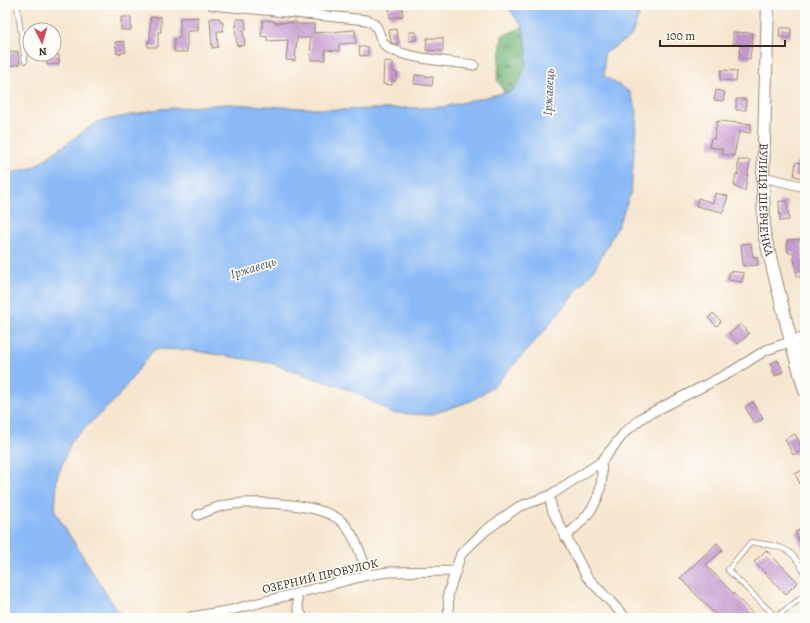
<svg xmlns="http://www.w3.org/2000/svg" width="810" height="623" font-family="Alegreya,serif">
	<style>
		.forest { fill: url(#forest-firs); stroke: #57704b }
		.water { fill: #8abaf6; stroke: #62728a }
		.building { fill: url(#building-back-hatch) }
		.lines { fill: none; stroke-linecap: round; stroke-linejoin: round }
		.service-casing { stroke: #988876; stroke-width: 6 }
		.minor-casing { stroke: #988876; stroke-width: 11 }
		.tertiary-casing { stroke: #988876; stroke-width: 14 }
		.service { stroke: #fff; stroke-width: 4.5 }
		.minor { stroke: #fff; stroke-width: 9 }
		.tertiary { stroke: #fff; stroke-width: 12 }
		.labels { text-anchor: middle; stroke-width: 3.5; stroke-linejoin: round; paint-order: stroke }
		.street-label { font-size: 12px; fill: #3b2a1e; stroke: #fdfcf7 }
		.water-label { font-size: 13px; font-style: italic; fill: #575c6a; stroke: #fdfcf7 }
	</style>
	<defs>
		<pattern id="forest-firs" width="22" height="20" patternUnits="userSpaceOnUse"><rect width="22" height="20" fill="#73b578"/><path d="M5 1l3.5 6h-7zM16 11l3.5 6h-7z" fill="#609362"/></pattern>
		<pattern id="building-back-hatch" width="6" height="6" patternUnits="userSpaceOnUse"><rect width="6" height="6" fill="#c89bd3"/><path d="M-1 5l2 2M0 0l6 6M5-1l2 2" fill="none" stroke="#a47fab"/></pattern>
	</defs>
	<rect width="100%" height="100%" fill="#fdfcf7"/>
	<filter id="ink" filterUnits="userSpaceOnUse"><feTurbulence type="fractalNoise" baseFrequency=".025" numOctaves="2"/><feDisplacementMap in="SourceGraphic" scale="8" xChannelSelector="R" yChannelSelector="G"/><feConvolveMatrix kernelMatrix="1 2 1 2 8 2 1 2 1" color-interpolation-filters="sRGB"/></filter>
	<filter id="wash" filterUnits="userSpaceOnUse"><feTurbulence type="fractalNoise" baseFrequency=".012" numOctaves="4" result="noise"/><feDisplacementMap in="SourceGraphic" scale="16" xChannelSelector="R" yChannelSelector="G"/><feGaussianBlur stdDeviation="0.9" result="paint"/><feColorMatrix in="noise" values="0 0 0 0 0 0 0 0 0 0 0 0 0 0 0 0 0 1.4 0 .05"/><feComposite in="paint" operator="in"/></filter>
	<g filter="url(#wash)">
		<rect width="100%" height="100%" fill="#f6e6cf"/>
		<path class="forest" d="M 523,27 C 527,48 532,86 505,93 L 497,80 L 502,36 Z"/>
		<path class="water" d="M 506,5 L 643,5 L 631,36 L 604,54 L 604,76 L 630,92 L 637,111 L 631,192 L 618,226 L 595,268 L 544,331 L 494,386 L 471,401 L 430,415 L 392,413 L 350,390 L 270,363 L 189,350 L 154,349 L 116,399 L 72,440 L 57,477 L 55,512 L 115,608 L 125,618 L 5,618 L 5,175 L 34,167 L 97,122 L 159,109 L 228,104 L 339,110 L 443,107 L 512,91 L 520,81 L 526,64 L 527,48 L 523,27 Z"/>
		<g id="blocks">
			<path class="building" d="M 402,6 L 403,16 L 390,18 L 389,8 Z
				M 121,17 L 131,17 L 131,30 L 121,30 Z
				M 150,17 L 161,17 L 161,32 L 158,32 L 158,47 L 148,47 L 148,41 L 150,41 Z
				M 198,17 L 198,31 L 187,31 L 187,52 L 174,52 L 174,39 L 180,38 L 180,18 Z
				M 210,18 L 220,18 L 220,22 L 223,22 L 223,31 L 217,31 L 218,47 L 212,48 Z
				M 236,19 L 245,19 L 246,30 L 243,30 L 245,45 L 237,46 L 235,26 L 237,26 Z
				M 263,20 L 274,21 L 274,23 L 297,22 L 297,24 L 314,24 L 314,33 L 355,30 L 356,43 L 339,44 L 339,51 L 325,50 L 325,60 L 311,60 L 310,38 L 297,38 L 295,61 L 286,60 L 288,40 L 267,41 L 267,37 L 261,36 Z
				M 780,28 L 791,28 L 790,38 L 779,37 Z
				M 396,29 L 399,43 L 394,44 L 391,42 L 389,30 Z
				M 409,32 L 416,32 L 416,40 L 409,41 Z
				M 733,32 L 753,33 L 750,59 L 739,58 L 740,44 L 733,44 Z
				M 427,38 L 443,38 L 443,51 L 426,50 Z
				M 124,41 L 126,52 L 117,54 L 115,42 Z
				M 359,47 L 368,47 L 368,55 L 360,56 Z
				M 18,51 L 20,64 L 10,66 L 7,53 Z
				M 46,54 L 59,55 L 59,64 L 47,65 Z
				M 384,61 L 393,62 L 393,72 L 397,73 L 396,80 L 392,80 L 392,85 L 383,84 Z
				M 721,70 L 737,71 L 736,81 L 720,80 Z
				M 415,75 L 433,77 L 432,86 L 414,84 Z
				M 716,90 L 725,92 L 723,101 L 714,100 Z
				M 736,99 L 746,99 L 746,110 L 736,110 Z
				M 717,121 L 751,124 L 750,133 L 739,131 L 734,156 L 722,154 L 722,149 L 709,147 L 711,138 L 714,139 Z
				M 738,160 L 750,160 L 745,191 L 734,186 L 736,174 L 738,175 Z
				M 796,162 L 805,164 L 805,178 L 794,176 Z
				M 715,193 L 728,196 L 723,212 L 696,206 L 698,198 L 713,203 Z
				M 779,201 L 787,201 L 789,220 L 780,221 Z
				M 802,239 L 805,276 L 797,277 L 793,253 L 788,253 L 787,240 Z
				M 751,243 L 753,257 L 757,257 L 758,265 L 743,266 L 741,244 Z
				M 730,271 L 744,273 L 742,282 L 728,280 Z
				M 713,313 L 721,321 L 717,326 L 708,318 Z
				M 741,324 L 749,334 L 738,344 L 729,334 Z
				M 778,360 L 783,372 L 775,376 L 770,364 Z
				M 753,402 L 763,419 L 754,423 L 745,407 Z
				M 795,434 L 803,450 L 793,455 L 785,439 Z
				M 805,469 L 805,493 L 795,474 Z
				M 805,527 L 805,555 L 795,532 Z
				M 717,543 L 723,550 L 706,565 L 757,618 L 719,618 L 680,578 Z
				M 766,550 L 798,582 L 786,594 L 754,562 Z"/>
		</g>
	</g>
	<g filter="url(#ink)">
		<use href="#blocks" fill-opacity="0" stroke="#988876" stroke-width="1"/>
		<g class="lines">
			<g class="service-casing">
				<path id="service" d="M 17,5 L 25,61
					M 805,575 C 792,545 782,547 751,542 L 728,570 L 776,617 L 805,595"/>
			</g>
			<g class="minor-casing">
				<path id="minor" d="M 212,5 L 367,20 C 383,26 376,38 386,46 C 400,58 454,62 474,65
					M 763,177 L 805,187
					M 549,496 L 553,512 L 587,577 L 626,618
					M 198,515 C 209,510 221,505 233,504 C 259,501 324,503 343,523 C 356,536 362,558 368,575
					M 565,537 C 590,515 606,498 601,462
					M 297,593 L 298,608 L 303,618
					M 191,617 L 227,611 L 368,575 L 388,572 L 456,571
					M 449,618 L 448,594 L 461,554 L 485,531 L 518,507 L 549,496 L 601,462 L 625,432 L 643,417 L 731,372 L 766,350 L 805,337"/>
			</g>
			<g class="tertiary-casing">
				<g id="tertiary">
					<path id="s1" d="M 768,5 L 763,177 L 764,233 L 791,341 L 805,391"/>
				</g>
			</g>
			<use href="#service" class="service"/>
			<use href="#minor" class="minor"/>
			<use href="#tertiary" class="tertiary"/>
		</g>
	</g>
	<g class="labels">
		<g class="street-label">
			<text dy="4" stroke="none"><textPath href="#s1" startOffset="195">ВУЛИЦЯ ШЕВЧЕНКА</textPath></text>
			<text transform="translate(320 576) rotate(-13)" y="4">ОЗЕРНИЙ ПРОВУЛОК</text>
		</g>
		<g class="water-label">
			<text transform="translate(548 92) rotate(-87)" y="5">Іржавець</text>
			<text transform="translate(253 267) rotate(-17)" y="5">Іржавець</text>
		</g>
	</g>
	<rect width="810" height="623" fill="none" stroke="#fdfcf7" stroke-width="20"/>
	<g transform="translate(42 42) rotate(175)"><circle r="19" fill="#fdfcf7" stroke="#afa8a0"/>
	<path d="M0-3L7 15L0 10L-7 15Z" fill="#d1495b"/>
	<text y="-6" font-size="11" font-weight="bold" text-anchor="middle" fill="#3b2a1e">N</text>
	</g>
	<path d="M660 40v6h125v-6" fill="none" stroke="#3b2a1e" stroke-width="2"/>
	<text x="666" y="40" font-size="12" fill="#3b2a1e" stroke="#fdfcf7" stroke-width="3" paint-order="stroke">100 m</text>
</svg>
